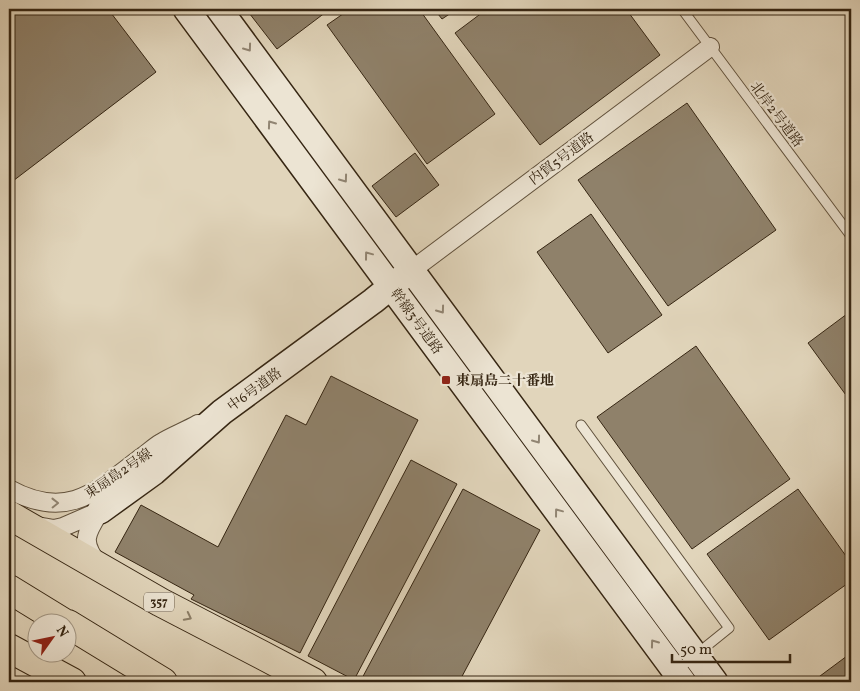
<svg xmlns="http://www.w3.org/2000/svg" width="860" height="691" font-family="Vollkorn,'Noto Serif JP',serif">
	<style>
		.building { fill: #8f816a; stroke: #362613 }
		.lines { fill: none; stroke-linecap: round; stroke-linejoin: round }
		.lane-casing { stroke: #61523d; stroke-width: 11 }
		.street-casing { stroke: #61523d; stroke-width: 20 }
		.secondary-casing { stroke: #362613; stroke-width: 28 }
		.highway-casing { stroke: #362613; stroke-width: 30 }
		.lane { stroke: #ece4d3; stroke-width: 9 }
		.street { stroke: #ece4d3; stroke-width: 18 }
		.secondary { stroke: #ece4d3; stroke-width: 25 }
		.highway { stroke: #e1d5bb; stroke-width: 28 }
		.oneway { stroke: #918573 }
		.oneway2 { stroke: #8c7e67 }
		.poi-dot { fill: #8f2418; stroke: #ece4d3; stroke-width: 2 }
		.labels { text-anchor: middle; stroke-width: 4.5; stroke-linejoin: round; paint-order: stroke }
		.shield { fill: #ece4d3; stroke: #6d5f4d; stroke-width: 1 }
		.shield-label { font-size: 12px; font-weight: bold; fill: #362613 }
		.street-label { font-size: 14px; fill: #362613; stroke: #ece4d3 }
		.poi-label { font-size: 14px; font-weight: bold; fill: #362613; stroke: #ece4d3; text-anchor: start }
	</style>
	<rect width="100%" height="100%" fill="#e1d5bb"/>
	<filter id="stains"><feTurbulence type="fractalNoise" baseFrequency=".004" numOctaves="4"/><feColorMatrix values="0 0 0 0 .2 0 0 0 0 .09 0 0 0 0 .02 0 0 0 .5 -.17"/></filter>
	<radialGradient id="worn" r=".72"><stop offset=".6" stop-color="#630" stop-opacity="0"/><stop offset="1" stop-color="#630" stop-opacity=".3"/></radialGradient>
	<path class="building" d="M 9,9 L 108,9 L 156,72 L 9,184 Z
		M 246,9 L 330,9 L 277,49 Z
		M 350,9 L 419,9 L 495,114 L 427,164 L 327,25 Z
		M 434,9 L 457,9 L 442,19 Z
		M 487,9 L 626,9 L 660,55 L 540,145 L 455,33 Z
		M 687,103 L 776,230 L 668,306 L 578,180 Z
		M 415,153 L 439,185 L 396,217 L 372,186 Z
		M 591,214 L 662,315 L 608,353 L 537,252 Z
		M 851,311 L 851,402 L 808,343 Z
		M 696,346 L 790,479 L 692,549 L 597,417 Z
		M 331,376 L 418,420 L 300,653 L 191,599 L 194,595 L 115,552 L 141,505 L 218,547 L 286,415 L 306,425 Z
		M 411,460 L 457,484 L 354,680 L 308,656 Z
		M 463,489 L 540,530 L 459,682 L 360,682 Z
		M 798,489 L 851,563 L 851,581 L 769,640 L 707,554 Z
		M 851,653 L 851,682 L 812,682 Z"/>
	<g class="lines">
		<g class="lane-casing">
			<path id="lane" d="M 682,9 L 851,236
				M 581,425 L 729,628 L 662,682"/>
		</g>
		<g class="street-casing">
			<path id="street" d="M 412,270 L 710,47
				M 9,489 C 67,521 96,492 142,457 C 148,453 154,447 161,443 C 172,436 186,431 198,424
				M 37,526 L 54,529 L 63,527 L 100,511
				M 98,564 C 80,541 86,534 100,511"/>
		</g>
		<g class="secondary-casing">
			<path id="secondary" d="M 186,9 L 683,682
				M 219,9 L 715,682
				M 100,511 L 154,472 L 222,412 L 373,301 L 404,276"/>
		</g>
		<g class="highway-casing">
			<path id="highway" d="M 9,515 L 160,602 L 262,655 L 313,682
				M 9,589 L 66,624
				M 68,624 L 163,682
				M 9,648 L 72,682"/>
		</g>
		<use href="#lane" class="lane"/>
		<use href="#street" class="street"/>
		<use href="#secondary" class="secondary"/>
		<use href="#highway" class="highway"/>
	</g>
	<defs><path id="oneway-chevron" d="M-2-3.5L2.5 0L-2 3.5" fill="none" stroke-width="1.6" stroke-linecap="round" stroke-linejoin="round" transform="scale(1.25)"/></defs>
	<g class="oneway">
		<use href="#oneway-chevron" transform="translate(248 48) rotate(54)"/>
		<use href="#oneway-chevron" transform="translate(271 124) rotate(-126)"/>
		<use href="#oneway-chevron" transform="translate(344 179) rotate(54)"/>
		<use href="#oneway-chevron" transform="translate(368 255) rotate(-127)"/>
		<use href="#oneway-chevron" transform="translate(441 310) rotate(54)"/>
		<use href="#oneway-chevron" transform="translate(537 440) rotate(54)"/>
		<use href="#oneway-chevron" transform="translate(55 503) rotate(-1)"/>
		<use href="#oneway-chevron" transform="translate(558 512) rotate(-127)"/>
		<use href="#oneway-chevron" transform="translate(654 643) rotate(-126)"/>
	</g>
	<use class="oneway2" href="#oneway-chevron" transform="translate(188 617) rotate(27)"/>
	<rect class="poi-dot" x="441" y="375" width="10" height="10" rx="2.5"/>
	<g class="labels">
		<rect class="shield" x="144" y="592.5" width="30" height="19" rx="4"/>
		<g class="shield-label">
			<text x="159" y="606">357</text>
		</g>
		<g class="street-label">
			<text transform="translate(777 114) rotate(53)" y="5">北岸2号道路</text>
			<text transform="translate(561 158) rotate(-37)" y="5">内貿5号道路</text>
			<text transform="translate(417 321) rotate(54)" y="5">幹線3号道路</text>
			<text transform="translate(254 389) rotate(-36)" y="5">中6号道路</text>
			<text transform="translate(118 473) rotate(-34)" y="5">東扇島2号線</text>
		</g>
		<g class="poi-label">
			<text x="456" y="385">東扇島二十番地</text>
		</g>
	</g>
	<rect width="860" height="691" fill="none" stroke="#e1d5bb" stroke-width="30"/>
	<rect x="10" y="10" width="840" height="671" fill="none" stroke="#362613" stroke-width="2.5"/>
	<rect x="15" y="15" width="830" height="661" fill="none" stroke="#362613"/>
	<g transform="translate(52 638) rotate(57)"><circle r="24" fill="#ece4d3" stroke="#a39886"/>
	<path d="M0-4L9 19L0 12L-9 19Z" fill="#8f2418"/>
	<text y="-8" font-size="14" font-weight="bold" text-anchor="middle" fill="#362613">N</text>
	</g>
	<path d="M672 654v8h118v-8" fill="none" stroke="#362613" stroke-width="2.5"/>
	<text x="680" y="654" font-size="15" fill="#362613" stroke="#ece4d3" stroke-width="4" paint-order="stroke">50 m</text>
	<rect width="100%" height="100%" filter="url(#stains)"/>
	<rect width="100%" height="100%" fill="url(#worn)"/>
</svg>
